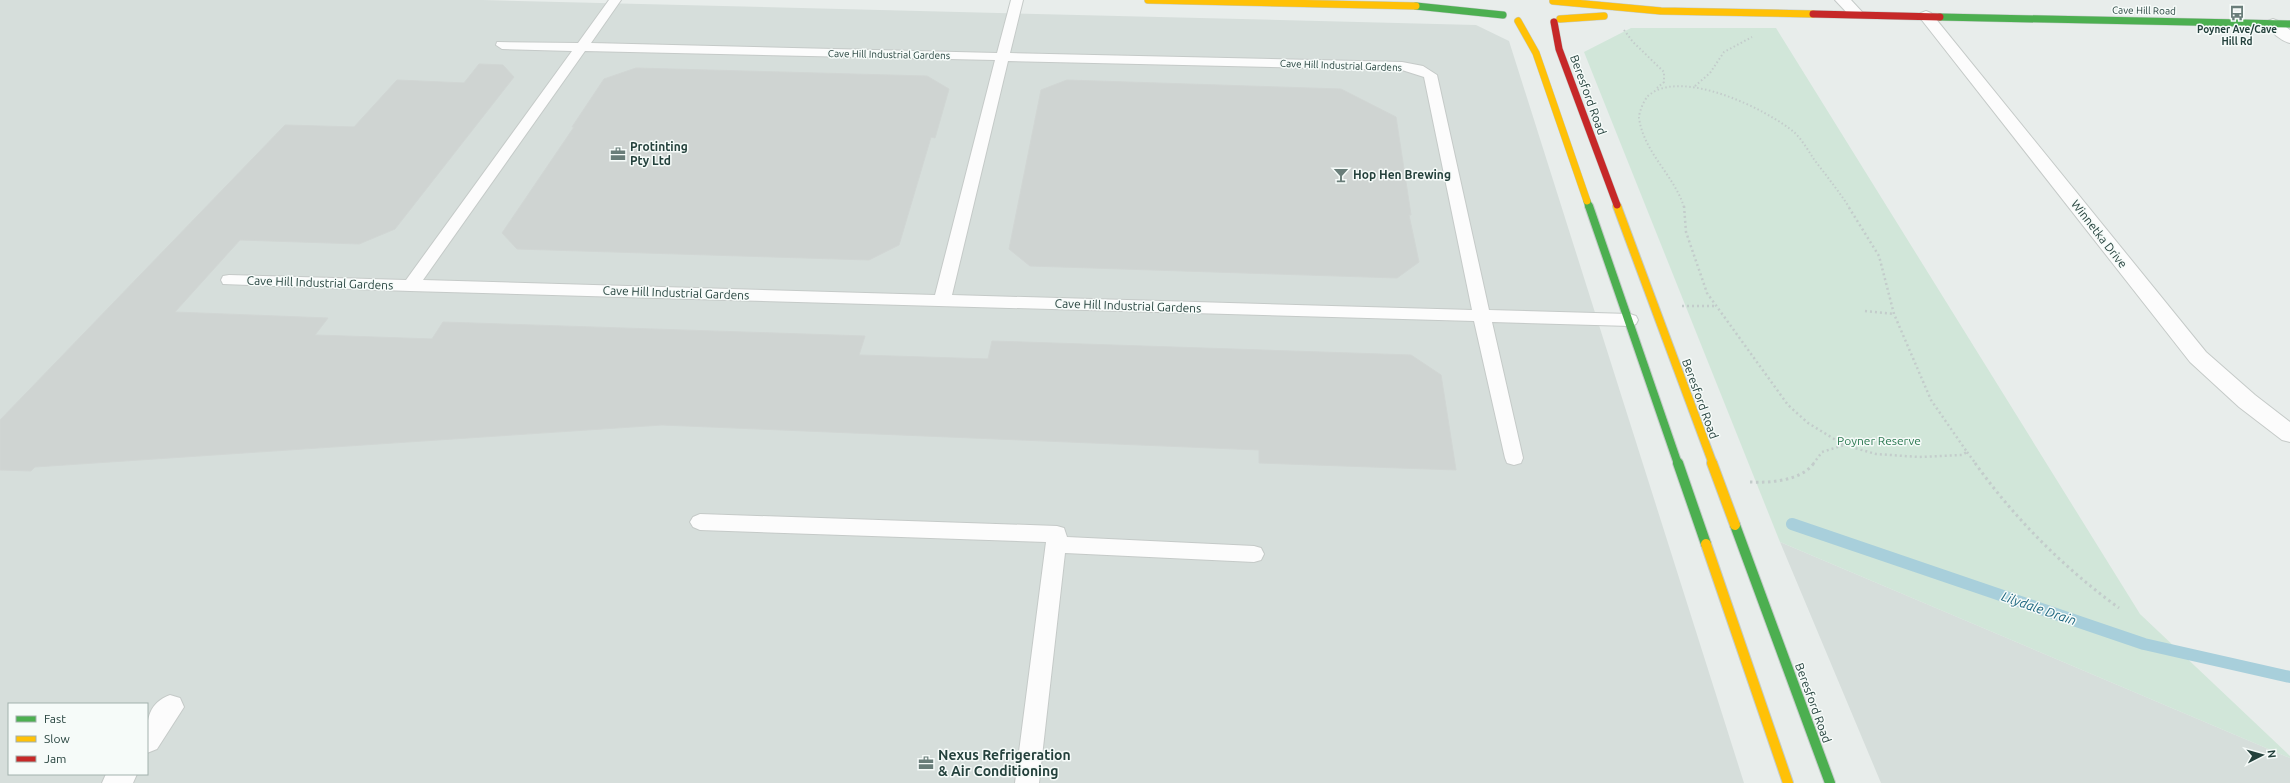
<svg xmlns="http://www.w3.org/2000/svg" width="2290" height="783" font-family="Ubuntu,sans-serif">
	<style>
		.built { fill: #d6dedb; fill-rule: evenodd }
		.green { fill: #d1e6d9 }
		.lines { fill: none; stroke-linecap: round; stroke-linejoin: round }
		.stream { stroke: #a8cfdb; stroke-width: 12 }
		.building { fill: #cfd4d2; stroke: #d1d6d4 }
		.lane-casing { stroke: #c5cac8; stroke-width: 2 }
		.street-casing { stroke: #c5cac8; stroke-width: 2 }
		.fast-far2-casing { stroke: #c3cbc8; stroke-width: 8 }
		.fast-far1-casing { stroke: #c3cbc8; stroke-width: 10 }
		.fast-casing { stroke: #c3cbc8; stroke-width: 12 }
		.slow-far2-casing { stroke: #c3cbc8; stroke-width: 8 }
		.slow-far1-casing { stroke: #c3cbc8; stroke-width: 10 }
		.slow-casing { stroke: #c3cbc8; stroke-width: 12 }
		.jam-casing { stroke: #c3cbc8; stroke-width: 8 }
		.path-far2 { stroke: #c3cccb; stroke-width: 2; stroke-dasharray: 1.5 2.5; stroke-linecap: butt }
		.path-far1 { stroke: #c3cccb; stroke-width: 2.5; stroke-dasharray: 2 3; stroke-linecap: butt }
		.path { stroke: #c3cccb; stroke-width: 3; stroke-dasharray: 2.5 3.5; stroke-linecap: butt }
		.lane { fill: #fcfcfc; fill-rule: evenodd }
		.street { fill: #fcfcfc; fill-rule: evenodd }
		.fast-far2 { stroke: #4caf50; stroke-width: 7 }
		.fast-far1 { stroke: #4caf50; stroke-width: 8 }
		.fast { stroke: #4caf50; stroke-width: 10 }
		.slow-far2 { stroke: #ffc107; stroke-width: 7 }
		.slow-far1 { stroke: #ffc107; stroke-width: 8 }
		.slow { stroke: #ffc107; stroke-width: 10 }
		.jam { stroke: #c62828; stroke-width: 7 }
		.labels { text-anchor: middle; stroke-width: 3; stroke-linejoin: round; paint-order: stroke }
		.far-street-label { font-size: 10px; fill: #24413c; stroke: #f6fbf9 }
		.far-poi-label { font-size: 10px; font-weight: bold; fill: #24413c; stroke: #f6fbf9 }
		.street-label { font-size: 12px; fill: #24413c; stroke: #f6fbf9 }
		.poi-label { font-size: 12px; font-weight: bold; fill: #24413c; stroke: #f6fbf9; text-anchor: start }
		.park-label { font-size: 12px; fill: #2d7952; stroke: #f6fbf9 }
		.water-label { font-size: 13px; font-style: italic; fill: #1c657f; stroke: #f6fbf9 }
		.near-poi-label { font-size: 14px; font-weight: bold; fill: #24413c; stroke: #f6fbf9; text-anchor: start }
	</style>
	<rect width="100%" height="100%" fill="#e8edeb"/>
	<path class="built" d="M 0,0 L 483,0 L 1476,25 L 1509,41 L 1744,783 L 0,783 ZM 9,704 L 147,704 L 147,774 L 9,774 Z
		M 1780,542 L 2290,758 L 2290,783 L 1881,783 Z"/>
	<path class="green" d="M 1631,28 L 1776,28 L 2140,614 L 2290,756 L 2290,758 L 1780,542 L 1584,52 Z"/>
	<g class="lines">
		<path class="stream" d="M 1792,524 L 2144,644 L 2290,677"/>
	</g>
	<path class="building" d="M 479,64 L 503,65 L 514,77 L 395,229 L 359,244 L 240,240 L 175,312 L 328,318 L 315,335 L 374,337 L 432,339 L 443,322 L 865,336 L 859,355 L 988,359 L 992,341 L 1411,355 L 1441,375 L 1456,470 L 1259,463 L 1259,450 L 662,425 L 35,467 L 31,471 L 0,470 L 0,420 L 285,125 L 354,127 L 397,80 L 464,83 Z
		M 636,68 L 927,76 L 949,89 L 935,138 L 931,137 L 899,245 L 869,260 L 517,249 L 502,233 L 574,127 L 572,127 L 604,79 Z
		M 1067,80 L 1341,89 L 1396,117 L 1411,215 L 1409,215 L 1419,262 L 1397,278 L 1030,266 L 1009,249 L 1041,90 Z"/>
	<g class="lines">
		<g class="lane-casing">
			<path id="lane" d="M 609,0 L 621,0 L 591,43 L 997,53 L 1011,0 L 1023,0 L 1010,53 L 1402,62 L 1423,66 L 1437,75 L 1489,310 L 1630,314 L 1636,316 L 1638,320 L 1636,324 L 1630,326 L 1492,322 L 1523,458 L 1521,463 L 1514,465 L 1507,463 L 1505,458 L 1474,321 L 410,291 L 223,284 L 221,280 L 223,276 L 229,275 L 406,280 L 572,51 L 502,49 L 496,45 L 497,42 L 578,43 ZM 585,51 L 995,60 L 935,295 L 423,280 ZM 1008,61 L 1402,70 L 1424,77 L 1472,310 L 952,295 Z
				M 700,514 L 1057,526 L 1064,528 L 1067,537 L 1254,546 L 1261,548 L 1264,554 L 1261,560 L 1254,562 L 1065,553 L 1039,783 L 1015,783 L 1046,542 L 700,530 L 693,527 L 690,522 L 693,517 Z"/>
		</g>
		<g class="street-casing">
			<path id="street" d="M 1835,0 L 1851,0 L 1864,14 L 1861,17 L 1851,17 Z
				M 1926,11 L 1931,13 L 2206,352 L 2255,395 L 2290,422 L 2290,442 L 2282,440 L 2239,407 L 2190,362 L 1921,19 L 1918,16 L 1921,13 Z
				M 2273,19 L 2278,21 L 2290,30 L 2290,43 C 2281,41 2271,32 2265,24 L 2268,21 Z
				M 170,695 L 180,698 L 184,707 L 157,749 L 147,753 C 147,729 143,705 170,695 Z
				M 106,774 L 137,774 L 133,783 L 102,783 Z"/>
		</g>
		<g class="fast-far2-casing">
			<path id="fast-far2" d="M 1416,6 L 1503,15
				M 1940,17 L 2290,24
				M 1587,201 L 1589,207"/>
		</g>
		<g class="fast-far1-casing">
			<path id="fast-far1" d="M 1589,206 L 1678,464"/>
		</g>
		<g class="fast-casing">
			<path id="fast" d="M 1678,463 L 1706,544
				M 1735,525 L 1830,783"/>
		</g>
		<g class="slow-far2-casing">
			<path id="slow-far2" d="M 1148,0 L 1416,6
				M 1553,1 L 1661,11 L 1813,14
				M 1560,19 L 1604,16
				M 1518,21 L 1536,53 L 1587,201
				M 1617,205 L 1618,207"/>
		</g>
		<g class="slow-far1-casing">
			<path id="slow-far1" d="M 1617,206 L 1713,464"/>
		</g>
		<g class="slow-casing">
			<path id="slow" d="M 1712,463 L 1735,525
				M 1706,544 L 1788,783"/>
		</g>
		<g class="jam-casing">
			<path id="jam" d="M 1813,14 L 1940,17
				M 1554,22 L 1559,49 L 1617,205"/>
		</g>
		<path class="path-far2" d="M 1624,30 L 1633,42 L 1664,72 L 1664,82 L 1657,88
			M 1695,86 L 1710,73 L 1724,52 L 1752,37
			M 1684,207 C 1674,175 1644,153 1639,118 C 1639,112 1644,100 1648,96 C 1680,67 1767,109 1795,133 C 1802,140 1808,150 1813,158 C 1825,174 1838,190 1849,207"/>
		<path class="path-far1" d="M 1684,206 L 1686,232 L 1707,293 L 1788,405 L 1808,423 L 1844,445 L 1876,454 L 1919,457 L 1962,455 L 1967,452 L 1931,400 L 1894,314 L 1879,256 L 1848,206
			M 1682,306 L 1717,306
			M 1865,311 L 1894,314
			M 1967,452 L 1976,464
			M 1813,464 L 1822,452 L 1844,445"/>
		<path class="path" d="M 1975,463 C 2015,519 2064,568 2119,608
			M 1750,482 C 1770,483 1801,481 1814,463"/>
		<use href="#lane" class="lane"/>
		<use href="#street" class="street"/>
		<use href="#fast-far2" class="fast-far2"/>
		<use href="#fast-far1" class="fast-far1"/>
		<use href="#fast" class="fast"/>
		<use href="#slow-far2" class="slow-far2"/>
		<use href="#slow-far1" class="slow-far1"/>
		<use href="#slow" class="slow"/>
		<use href="#jam" class="jam"/>
	</g>
	<defs>
		<g id="bus-bare" transform="scale(1.2)"><path d="M-5-6H5V4H4V6H2V4H-2V6H-4V4H-5ZM-3.5-4V0h7V-4ZM-3.5 1.2v1.5H-2V1.2ZM2 1.2v1.5H3.5V1.2Z" fill="#697d79" stroke="#f6fbf9" stroke-width="2.5" paint-order="stroke"/></g>
		<g id="office-bare" transform="scale(1.2)"><path d="M-6-3h4V-5.5h4V-3h4V5H-6ZM-1-4.5V-3h2v-1.5ZM-6 0V1H6V0Z" fill="#697d79" stroke="#f6fbf9" stroke-width="2.5" paint-order="stroke"/></g>
		<g id="bar-bare" transform="scale(1.2)"><path d="M-6-5H6L.8 .8V4.5H3.5V6h-7V4.5H-.8V.8Z" fill="#697d79" stroke="#f6fbf9" stroke-width="2.5" paint-order="stroke"/></g>
	</defs>
	<g fill-rule="evenodd">
		<use href="#bus-bare" x="2237" y="13"/>
		<use href="#office-bare" x="618" y="154"/>
		<use href="#bar-bare" x="1341" y="175"/>
		<use href="#office-bare" x="926" y="763"/>
	</g>
	<g class="labels">
		<g class="far-street-label">
			<text transform="translate(2144 10) rotate(1)" y="4">Cave Hill Road</text>
			<text transform="translate(889 54) rotate(1)" y="4">Cave Hill Industrial Gardens</text>
			<text transform="translate(1341 65) rotate(2)" y="4">Cave Hill Industrial Gardens</text>
		</g>
		<g class="far-poi-label">
			<text x="2237" y="33">Poyner Ave/Cave<tspan x="2237" dy="12">Hill Rd</tspan></text>
		</g>
		<g class="street-label">
			<text transform="translate(1588 95) rotate(70)" y="4">Beresford Road</text>
			<text transform="translate(2099 234) rotate(52)" y="4">Winnetka Drive</text>
			<text transform="translate(320 283) rotate(2)" y="4">Cave Hill Industrial Gardens</text>
			<text transform="translate(676 293) rotate(2)" y="4">Cave Hill Industrial Gardens</text>
			<text transform="translate(1128 306) rotate(2)" y="4">Cave Hill Industrial Gardens</text>
			<text transform="translate(1700 399) rotate(70)" y="4">Beresford Road</text>
			<text transform="translate(1813 703) rotate(70)" y="4">Beresford Road</text>
		</g>
		<g class="poi-label">
			<text x="630" y="151">Protinting<tspan x="630" dy="14">Pty Ltd</tspan></text>
			<text x="1353" y="179">Hop Hen Brewing</text>
		</g>
		<g class="park-label">
			<text x="1879" y="445">Poyner Reserve</text>
		</g>
		<g class="water-label">
			<text transform="translate(2039 608) rotate(19)" y="5">Lilydale Drain</text>
		</g>
		<g class="near-poi-label">
			<text x="938" y="760">Nexus Refrigeration<tspan x="938" dy="16">&amp; Air Conditioning</tspan></text>
		</g>
	</g>
	<rect x="8" y="703" width="140" height="72" fill="#f6fbf9" stroke="#a2b1ad"/>
	<rect x="16" y="716" width="20" height="6" fill="#4caf50" stroke="#a2b1ad"/>
	<text x="44" y="723" font-size="12" fill="#24413c">Fast</text>
	<rect x="16" y="736" width="20" height="6" fill="#ffc107" stroke="#a2b1ad"/>
	<text x="44" y="743" font-size="12" fill="#24413c">Slow</text>
	<rect x="16" y="756" width="20" height="6" fill="#c62828" stroke="#a2b1ad"/>
	<text x="44" y="763" font-size="12" fill="#24413c">Jam</text>
	<g transform="translate(2262 755) rotate(84)" stroke="#f6fbf9" stroke-width="3" paint-order="stroke">
	<path d="M0-3L7 15L0 10L-7 15Z" fill="#24413c"/>
	<text y="-6" font-size="11" font-weight="bold" text-anchor="middle" fill="#24413c">N</text>
	</g>
</svg>
